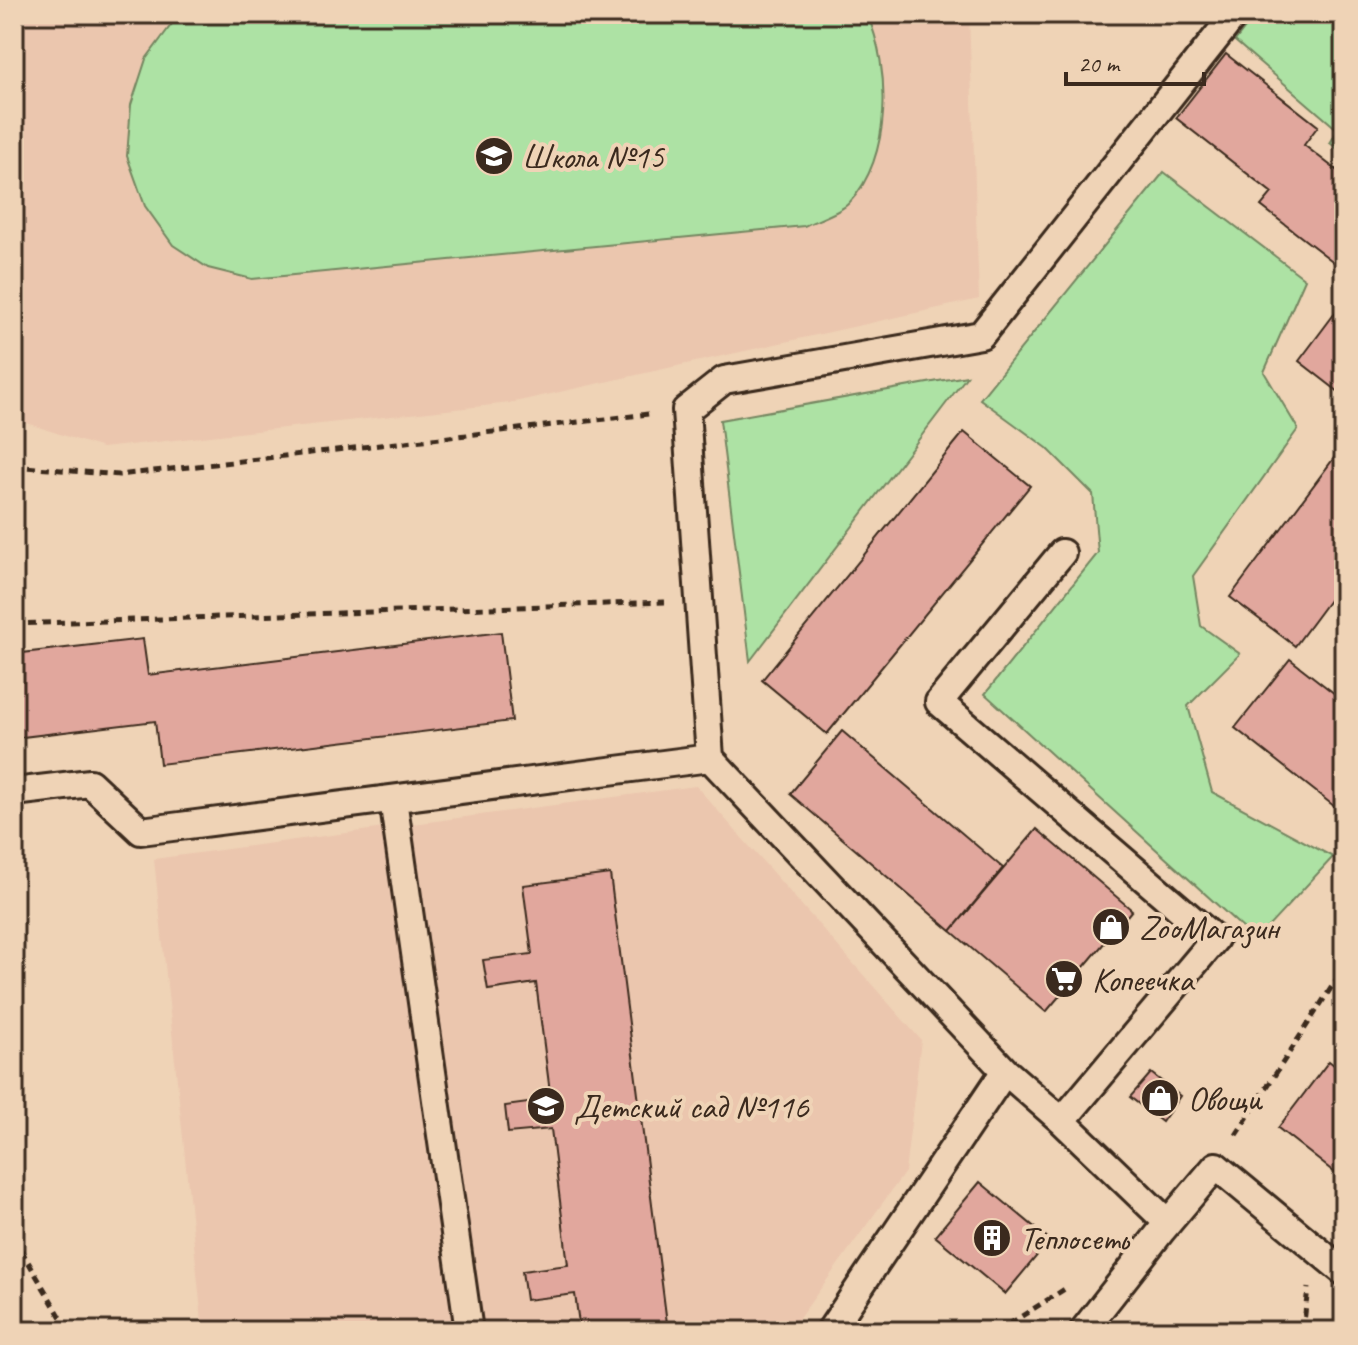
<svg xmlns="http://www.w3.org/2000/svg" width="1358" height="1345" font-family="Caveat,sans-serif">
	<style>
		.built { fill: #ebc6ae }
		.green { fill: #ade2a4; stroke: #748661; stroke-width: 2 }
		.building { fill: #e1a79d; stroke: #3b2a1e; stroke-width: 2 }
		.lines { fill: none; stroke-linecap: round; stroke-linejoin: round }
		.lane-casing { stroke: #3b2a1e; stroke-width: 32 }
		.path { stroke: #3b2a1e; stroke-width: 5; stroke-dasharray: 8 6; stroke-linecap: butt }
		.lane { stroke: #efd3b6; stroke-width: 26 }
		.labels { text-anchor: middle; stroke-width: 8; stroke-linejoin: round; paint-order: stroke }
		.poi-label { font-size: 34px; fill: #3b2a1e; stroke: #efd3b6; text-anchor: start }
	</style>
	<rect width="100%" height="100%" fill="#efd3b6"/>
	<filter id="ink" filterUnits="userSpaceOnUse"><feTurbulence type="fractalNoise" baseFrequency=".0125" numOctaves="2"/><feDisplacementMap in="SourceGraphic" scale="16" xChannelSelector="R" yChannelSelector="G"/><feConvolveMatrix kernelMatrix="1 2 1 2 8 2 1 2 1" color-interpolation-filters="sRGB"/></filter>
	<g filter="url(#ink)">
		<path class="built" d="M 14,14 L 969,14 L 979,299 L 510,403 L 102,448 L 14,419 Z
			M 696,786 L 921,1040 L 905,1172 L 790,1331 L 203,1331 L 154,859 Z"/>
		<path class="green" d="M 182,14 L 867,14 C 891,68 892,158 849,203 C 840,213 816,220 804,226 L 252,279 L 208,268 L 173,245 L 145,206 L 127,156 L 131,105 L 146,59 L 177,17 Z
			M 1256,14 L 1344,14 L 1344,154 L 1330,143 L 1338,130 L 1235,41 Z
			M 1164,172 L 1305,279 L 1264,372 L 1298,429 L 1193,576 L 1201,626 L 1240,654 L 1188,706 L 1212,792 L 1333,857 L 1256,940 L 985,694 L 1098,553 L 1093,494 L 1047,448 L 980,399 Z
			M 967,376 L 750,661 L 720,420 Z"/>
		<path class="building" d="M 1226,54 L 1318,126 L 1304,145 L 1344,176 L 1344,270 L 1261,206 L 1272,193 L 1176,118 Z
			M 1344,301 L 1344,396 L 1299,361 Z
			M 964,432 L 1030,486 L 827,734 L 762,680 Z
			M 1340,450 L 1344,453 L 1344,580 L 1295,646 L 1230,597 Z
			M 501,632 L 512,721 L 160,764 L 155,721 L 14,738 L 14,654 L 143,639 L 148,675 Z
			M 1290,659 L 1344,701 L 1344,814 L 1235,728 Z
			M 842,731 L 1003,868 L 951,931 L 790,794 Z
			M 1037,829 L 1132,910 L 1046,1012 L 951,931 Z
			M 610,874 L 668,1331 L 580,1331 L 575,1294 L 526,1300 L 522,1271 L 568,1265 L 551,1129 L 508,1133 L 505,1106 L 551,1100 L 536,983 L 488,990 L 483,960 L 532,954 L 523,885 Z
			M 1329,1061 L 1344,1073 L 1344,1180 L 1278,1128 Z
			M 1151,1073 L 1180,1096 L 1162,1122 L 1130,1097 Z
			M 980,1182 L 1050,1240 L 1005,1294 L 935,1236 Z"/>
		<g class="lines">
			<g class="lane-casing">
				<path id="lane" d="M 1062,553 L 939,702 L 1215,939 L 1062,1121 L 1005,1071 L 710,758 L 686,410 L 724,380 L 981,335 L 1235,14
					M 14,792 L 90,783 L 141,831 L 710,758
					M 393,799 L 469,1331
					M 1062,1121 L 1168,1223
					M 830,1331 L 1005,1071
					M 1083,1331 L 1162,1230 L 1216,1166 L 1344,1272"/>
			</g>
			<path class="path" d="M 14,466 L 119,475 L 649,414
				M 14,624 L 665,602
				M 1236,1135 L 1344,968
				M 14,1238 L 69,1331
				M 998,1331 L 1068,1287
				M 1303,1331 L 1308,1288"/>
			<use href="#lane" class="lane"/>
		</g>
	</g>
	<defs>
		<g id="school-disc" transform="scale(2)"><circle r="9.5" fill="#3b2a1e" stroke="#efd3b6"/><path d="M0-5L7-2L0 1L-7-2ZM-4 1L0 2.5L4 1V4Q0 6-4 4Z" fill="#fff"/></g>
		<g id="shop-disc" transform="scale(2)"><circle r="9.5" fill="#3b2a1e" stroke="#efd3b6"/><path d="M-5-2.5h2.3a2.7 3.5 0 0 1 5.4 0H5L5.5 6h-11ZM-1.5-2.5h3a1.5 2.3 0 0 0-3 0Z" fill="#fff"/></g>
		<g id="supermarket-disc" transform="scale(2)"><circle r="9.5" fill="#3b2a1e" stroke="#efd3b6"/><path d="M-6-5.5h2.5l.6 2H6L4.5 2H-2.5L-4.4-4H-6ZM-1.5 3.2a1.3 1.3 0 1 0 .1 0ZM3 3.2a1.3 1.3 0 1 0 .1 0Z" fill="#fff"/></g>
		<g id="building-disc" transform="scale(2)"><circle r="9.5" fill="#3b2a1e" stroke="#efd3b6"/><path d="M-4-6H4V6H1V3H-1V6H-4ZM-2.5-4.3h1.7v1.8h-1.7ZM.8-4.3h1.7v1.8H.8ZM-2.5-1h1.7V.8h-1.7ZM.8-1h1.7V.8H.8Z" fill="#fff"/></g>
	</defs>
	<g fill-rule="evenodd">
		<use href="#school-disc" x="494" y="156"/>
		<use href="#shop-disc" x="1111" y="927"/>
		<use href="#supermarket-disc" x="1064" y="979"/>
		<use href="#shop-disc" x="1160" y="1098"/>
		<use href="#school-disc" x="546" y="1106"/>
		<use href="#building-disc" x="992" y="1238"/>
	</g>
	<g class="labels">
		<g class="poi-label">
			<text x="522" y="168">Школа №15</text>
			<text x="1139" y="939">ZooМагазин</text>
			<text x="1092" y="991">Копеечка</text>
			<text x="1188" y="1110">Овощи</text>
			<text x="574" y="1118">Детский сад №116</text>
			<text x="1020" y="1250">Теплосеть</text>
		</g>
	</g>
	<rect width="1358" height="1345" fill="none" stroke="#efd3b6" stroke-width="48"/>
	<rect x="24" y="24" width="1310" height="1297" fill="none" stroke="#3b2a1e" stroke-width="3" filter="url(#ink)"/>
	<path d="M1066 72v12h138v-12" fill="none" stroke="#3b2a1e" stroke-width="4"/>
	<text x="1078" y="72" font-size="24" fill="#3b2a1e" stroke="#efd3b6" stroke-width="6" paint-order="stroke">20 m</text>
</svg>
